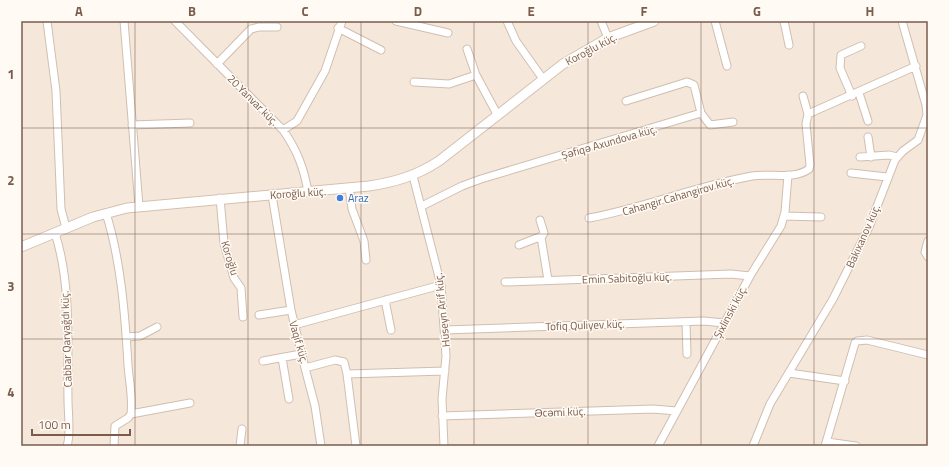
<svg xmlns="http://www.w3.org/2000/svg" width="949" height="467" font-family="'Titillium Web',sans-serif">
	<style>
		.residential { fill: #f5e8da }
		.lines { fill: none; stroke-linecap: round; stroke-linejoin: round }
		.street-casing { stroke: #d1beb0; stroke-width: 9 }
		.secondary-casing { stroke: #d6c0b0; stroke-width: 11 }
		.street { stroke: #fff; stroke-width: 7 }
		.secondary { stroke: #fff; stroke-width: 9 }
		.grid { fill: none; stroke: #7a5c4d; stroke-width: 1; stroke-opacity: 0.55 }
		.shop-dot { fill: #3f7fe0; stroke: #fffaf3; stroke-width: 1.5 }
		.labels { text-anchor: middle; stroke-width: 3; stroke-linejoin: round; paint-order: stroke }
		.street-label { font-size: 11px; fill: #7a5c4d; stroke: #fffaf3 }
		.shop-label { font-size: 11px; fill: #366cbe; stroke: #fffaf3; text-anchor: start }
		.neatline { fill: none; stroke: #7a5c4d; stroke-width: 1.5 }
		.grid-label { font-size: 13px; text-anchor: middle; font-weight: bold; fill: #7a5c4d }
	</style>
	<rect width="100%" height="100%" fill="#fdf6ec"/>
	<path class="residential" d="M 21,21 L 928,21 L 928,446 L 21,446 Z"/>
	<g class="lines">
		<g class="street-casing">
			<path id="street" d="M 47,21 L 56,91 L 61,209 L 66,228
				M 124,21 L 139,206
				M 175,21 L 283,130 C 297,150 304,168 308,192
				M 396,21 L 448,33
				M 507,21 L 516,41 L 543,79
				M 601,21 L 608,38
				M 715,21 L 727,66
				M 784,21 L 789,45
				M 338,28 L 381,50
				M 467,49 L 476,75
				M 217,64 L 251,29 L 259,27 L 277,27
				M 414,82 L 449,84 L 476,75 L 497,114
				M 859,93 L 868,121
				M 803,96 L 808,114
				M 852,96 L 840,68 L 841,55 L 861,46
				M 701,113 L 710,125 L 733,122
				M 132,125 L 190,123
				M 283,130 L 297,121 L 325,71 L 342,21
				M 868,137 L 871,157
				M 860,157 L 889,155 L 897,157
				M 851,173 L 887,177
				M 413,176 L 441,285 L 446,356 L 442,399 L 444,446
				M 349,188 L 352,209 L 364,241 L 366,260
				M 272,195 L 291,310 L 305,368 L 335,360 L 344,362 L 347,374 L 356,446
				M 220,198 L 224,243 L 234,278 L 241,288 L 243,317
				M 422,206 L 462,186 L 481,179 L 701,113 L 694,85 L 687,82 L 626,101
				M 106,213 C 121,261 125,314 128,365 C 129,380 133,398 131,414
				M 784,216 L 821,217
				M 589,218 C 644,208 696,186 752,176 C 770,173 794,180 809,169 L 810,165 L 806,124 L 808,114 L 916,66
				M 55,233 C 72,286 67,346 68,400 C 68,413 71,435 67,446
				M 541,237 L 548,280
				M 928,241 L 925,252 L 928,257
				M 519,245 L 542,236 L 544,233 L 540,220
				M 505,282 L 731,274 L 750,276
				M 385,300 L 391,330
				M 259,315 L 291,310
				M 686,322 L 687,354
				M 294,325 L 441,285
				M 445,330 L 704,321 L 724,323
				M 126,337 L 140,336 L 157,327
				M 282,358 L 289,399
				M 263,361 L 301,354
				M 305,368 L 315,406 L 321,446
				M 789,373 L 845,381
				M 347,374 L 445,371
				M 442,416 L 653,409 L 677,411
				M 827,442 L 856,446
				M 114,446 L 115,426 L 128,418 L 131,414 L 190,403
				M 240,446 L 242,429
				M 658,446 L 750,276 L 781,226 L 785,212 L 788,175
				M 753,446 L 770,404 L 833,299 L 869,227 L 895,160 L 903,151 L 918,140 L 927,115 L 926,105 L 902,21
				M 825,446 L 855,343 L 857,341 L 867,340 L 928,355"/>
		</g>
		<g class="secondary-casing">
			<path id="secondary" d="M 21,247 L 93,217 L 127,208 L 369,186 C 395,182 416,176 439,161 L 563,64 L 608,38 L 654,21"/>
		</g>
		<use href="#street" class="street"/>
		<use href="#secondary" class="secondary"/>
	</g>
	<path class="grid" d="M 135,21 L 135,446M 248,21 L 248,446M 361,21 L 361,446M 474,21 L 474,446M 588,21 L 588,446M 701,21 L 701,446M 814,21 L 814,446M 21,128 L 928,128M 21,234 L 928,234M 21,339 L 928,339"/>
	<circle class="shop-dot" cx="340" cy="198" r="4"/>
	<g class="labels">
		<g class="street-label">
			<text transform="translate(591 49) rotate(-28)" y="4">Koroğlu küç.</text>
			<text transform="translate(253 100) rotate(45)" y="4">20 Yanvar küç.</text>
			<text transform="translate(609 142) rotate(-16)" y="4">Şəfiqə Axundova küç.</text>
			<text transform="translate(298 193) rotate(-4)" y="4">Koroğlu küç.</text>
			<text transform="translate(678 196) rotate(-16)" y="4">Cahangir Cahangirov küç.</text>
			<text transform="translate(863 236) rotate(-66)" y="4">Bakıxanov küç.</text>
			<text transform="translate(230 258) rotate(73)" y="4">Koroğlu</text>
			<text transform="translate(627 278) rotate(-2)" y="4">Emin Sabitoğlu küç.</text>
			<text transform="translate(442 310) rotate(-96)" y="4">Hüseyn Arif küç.</text>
			<text transform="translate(730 312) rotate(-62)" y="4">Şıxlinski küç.</text>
			<text transform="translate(585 325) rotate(-2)" y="4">Tofiq Quliyev küç.</text>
			<text transform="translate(66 339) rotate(-92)" y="4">Cabbar Qaryağdı küç.</text>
			<text transform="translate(299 342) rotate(74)" y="4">Vaqif küç.</text>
			<text transform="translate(560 412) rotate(-2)" y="4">Əcəmi küç.</text>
		</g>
		<g class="shop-label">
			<text x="348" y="202">Araz</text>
		</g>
	</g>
	<rect width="949" height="467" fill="none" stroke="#fffaf3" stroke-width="44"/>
	<path d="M32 429v6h98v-6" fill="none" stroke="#7a5c4d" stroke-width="2"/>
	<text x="38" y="429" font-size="12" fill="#7a5c4d" stroke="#fffaf3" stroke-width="3" paint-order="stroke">100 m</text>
	<rect x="22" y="22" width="905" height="423" class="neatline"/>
	<g class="grid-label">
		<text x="79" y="16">A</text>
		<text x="192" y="16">B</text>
		<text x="305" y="16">C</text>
		<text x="418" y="16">D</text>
		<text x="531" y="16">E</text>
		<text x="644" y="16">F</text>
		<text x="757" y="16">G</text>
		<text x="870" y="16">H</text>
		<text x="11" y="79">1</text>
		<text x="11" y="185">2</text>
		<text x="11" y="291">3</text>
		<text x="11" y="397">4</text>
	</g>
</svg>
